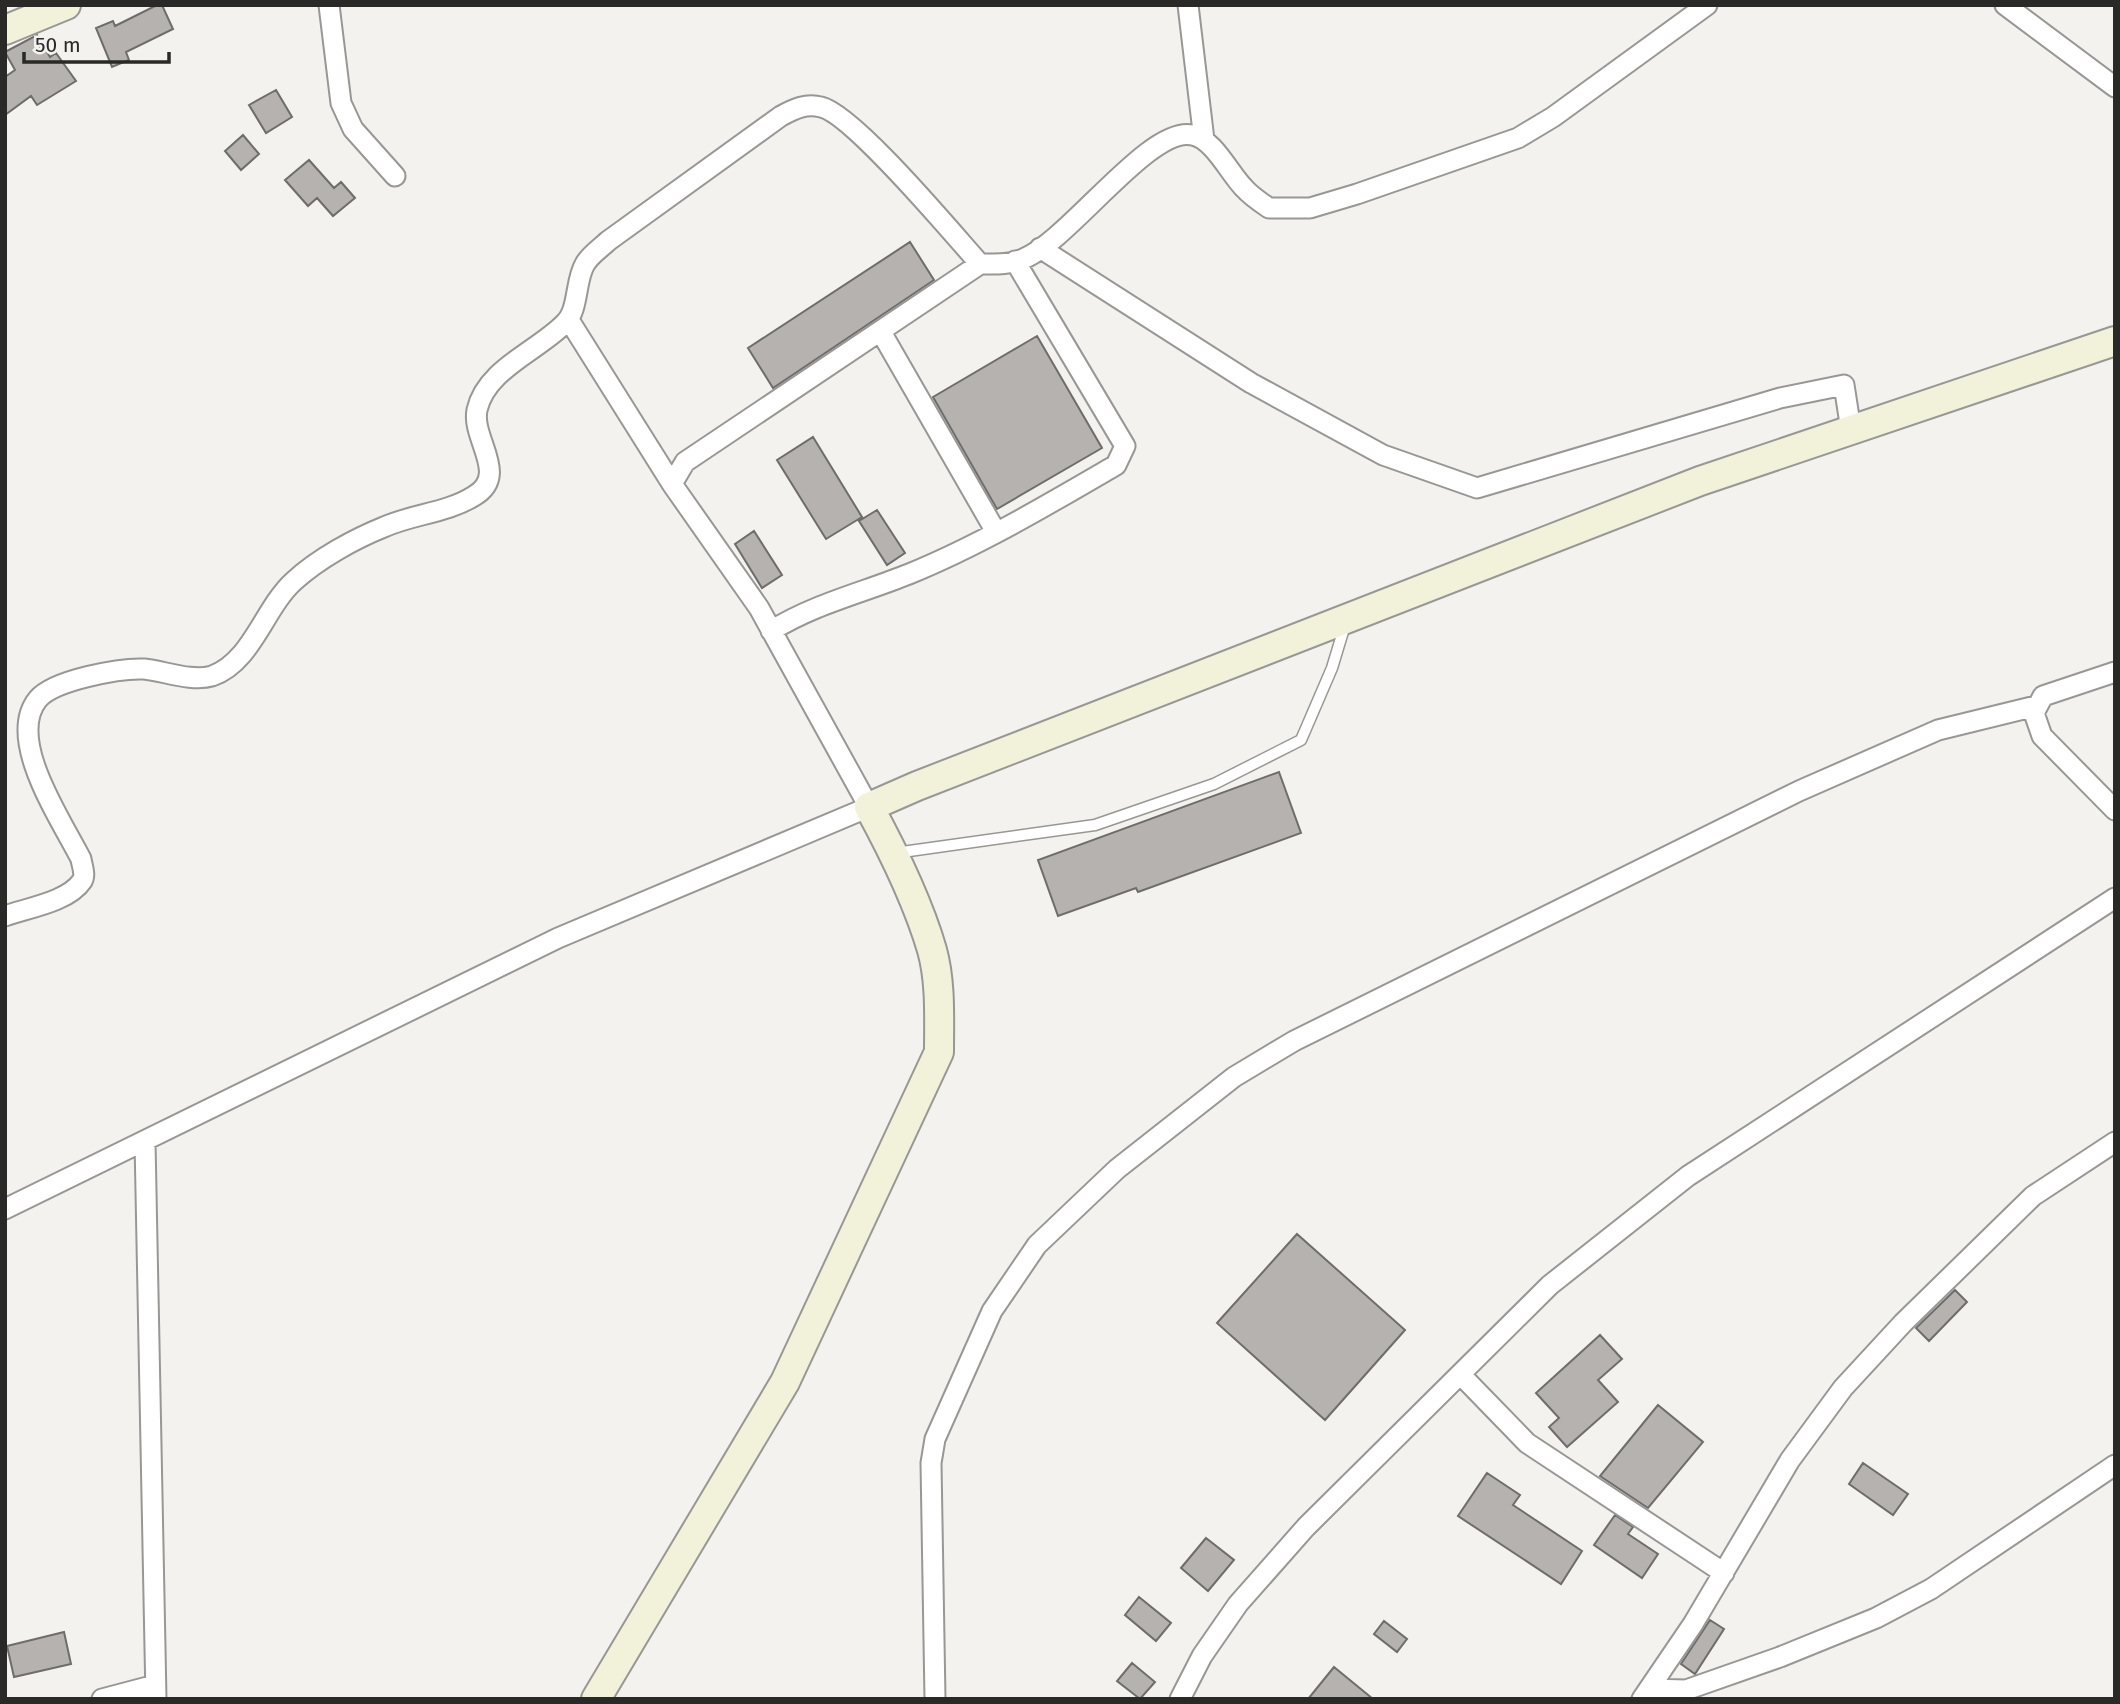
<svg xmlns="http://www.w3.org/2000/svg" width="2120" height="1704" font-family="'Fira Sans',sans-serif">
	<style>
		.building { fill: #b5b2b0; stroke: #6f6d6b; stroke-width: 2 }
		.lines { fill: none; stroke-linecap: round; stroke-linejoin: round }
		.lane-casing { stroke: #989794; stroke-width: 13 }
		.street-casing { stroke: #989794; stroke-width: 23 }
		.secondary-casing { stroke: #989794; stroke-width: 32 }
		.lane { stroke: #fff; stroke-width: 10 }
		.street { stroke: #fff; stroke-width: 19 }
		.secondary { stroke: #f2f2da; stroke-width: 28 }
	</style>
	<rect width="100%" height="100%" fill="#f3f2ef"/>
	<path class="building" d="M 157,5 L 162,5 L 173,29 L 126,52 L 129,60 L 112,67 L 96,28 L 113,21 L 115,26 Z
		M 37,35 L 50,57 L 56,53 L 76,81 L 37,105 L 31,96 L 5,115 L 5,77 L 15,70 L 5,52 Z
		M 276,90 L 292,117 L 266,133 L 249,105 Z
		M 243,135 L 259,154 L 241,170 L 225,151 Z
		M 309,160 L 334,188 L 341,182 L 355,198 L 333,216 L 317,198 L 308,206 L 285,180 Z
		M 910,242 L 934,280 L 773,388 L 748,348 Z
		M 1037,336 L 1102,448 L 997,509 L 933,397 Z
		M 813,437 L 862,517 L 826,539 L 777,460 Z
		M 877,510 L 905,553 L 887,565 L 859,521 Z
		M 754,531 L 782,575 L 762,588 L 735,544 Z
		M 1279,772 L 1301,833 L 1138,892 L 1136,888 L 1058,916 L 1038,860 Z
		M 1297,1234 L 1405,1330 L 1325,1420 L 1217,1323 Z
		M 1955,1290 L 1967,1302 L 1929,1341 L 1916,1328 Z
		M 1600,1335 L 1622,1359 L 1598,1380 L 1618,1402 L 1567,1447 L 1549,1427 L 1559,1418 L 1536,1393 Z
		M 1658,1405 L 1703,1442 L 1648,1508 L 1600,1476 Z
		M 1863,1463 L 1908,1494 L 1893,1515 L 1849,1484 Z
		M 1487,1473 L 1520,1495 L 1513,1505 L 1582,1551 L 1561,1584 L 1458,1516 Z
		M 1615,1515 L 1633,1527 L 1628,1534 L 1658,1554 L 1642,1578 L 1594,1545 Z
		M 1206,1538 L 1234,1560 L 1208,1591 L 1181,1568 Z
		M 1139,1597 L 1171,1623 L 1156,1641 L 1125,1615 Z
		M 1710,1620 L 1724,1629 L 1695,1674 L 1681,1664 Z
		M 1384,1621 L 1407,1639 L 1397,1652 L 1374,1634 Z
		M 64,1632 L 71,1664 L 14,1677 L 7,1646 Z
		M 1132,1663 L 1155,1682 L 1140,1699 L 1117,1681 Z
		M 1334,1667 L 1373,1699 L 1308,1699 Z"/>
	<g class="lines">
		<g class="lane-casing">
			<path id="lane" d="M 895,853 L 1095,825 L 1214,784 L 1301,740 L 1332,668 L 1345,625"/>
		</g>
		<g class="street-casing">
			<path id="street" d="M 329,5 L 341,103 L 353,129 L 395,176
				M 1188,5 L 1204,140
				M 2005,5 L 2115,87
				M 1040,248 L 1251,383 L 1383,455 L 1477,488 L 1780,398 L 1844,385 L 1851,430
				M 569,320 L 672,484
				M 881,332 L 996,532
				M 771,631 C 814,604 862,593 909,574 C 980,545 1049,504 1116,465 L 1125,446 L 1015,261
				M 2115,672 L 2043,696 L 2034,713 L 2042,736 L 2115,810
				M 5,916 C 27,908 68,902 82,881 C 86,875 82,866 81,859 C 62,821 5,739 38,699 C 54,680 120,668 144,669 C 164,671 192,682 212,676 C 252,662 264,608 294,581 C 318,559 354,539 384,527 C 413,514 447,513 474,496 C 510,475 471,439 477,410 C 486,369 538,351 565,323 C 579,310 575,280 585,264 C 590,255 601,248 608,241 L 781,116 C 794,109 806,103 821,107 C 853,114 953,234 980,264
				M 145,1141 L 156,1699
				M 5,1209 L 558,938 L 869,807 L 759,608 L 672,484 L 685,462 L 980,264 C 994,264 1009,265 1023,259 C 1070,240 1149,126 1192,135 C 1214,139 1229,173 1244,188 C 1251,196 1260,202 1269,208 L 1310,208 L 1357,194 L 1518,138 L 1553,117 L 1707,5
				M 1461,1375 L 1527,1443 L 1724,1573
				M 1649,1689 L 1686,1690 L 1780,1657 L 1876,1618 L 1931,1589 L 2115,1465
				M 102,1699 L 155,1685
				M 935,1699 L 931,1463 L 935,1439 L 992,1311 L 1037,1245 L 1117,1169 L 1234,1077 L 1294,1041 L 1799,791 L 1938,730 L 2036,706
				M 1180,1699 L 1202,1656 L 1238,1604 L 1306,1527 L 1550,1285 L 1688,1176 L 2115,898
				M 1642,1699 L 1693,1624 L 1790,1460 L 1843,1388 L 1903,1323 L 2033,1196 L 2115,1142"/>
		</g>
		<g class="secondary-casing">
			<path id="secondary" d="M 5,30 L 66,5
				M 596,1699 L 785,1382 L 939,1052 C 939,1019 941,982 932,950 C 918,902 893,851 869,807 L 917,786 L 1700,481 L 2115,341"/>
		</g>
		<use href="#lane" class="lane"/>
		<use href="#street" class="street"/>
		<use href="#secondary" class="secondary"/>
	</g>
	<rect width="2120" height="1704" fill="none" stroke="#292927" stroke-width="14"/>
	<path d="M24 52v10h145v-10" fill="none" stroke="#292927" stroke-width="3.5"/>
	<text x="35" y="52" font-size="21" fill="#292927" stroke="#f3f2ef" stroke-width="5" paint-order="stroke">50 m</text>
</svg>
